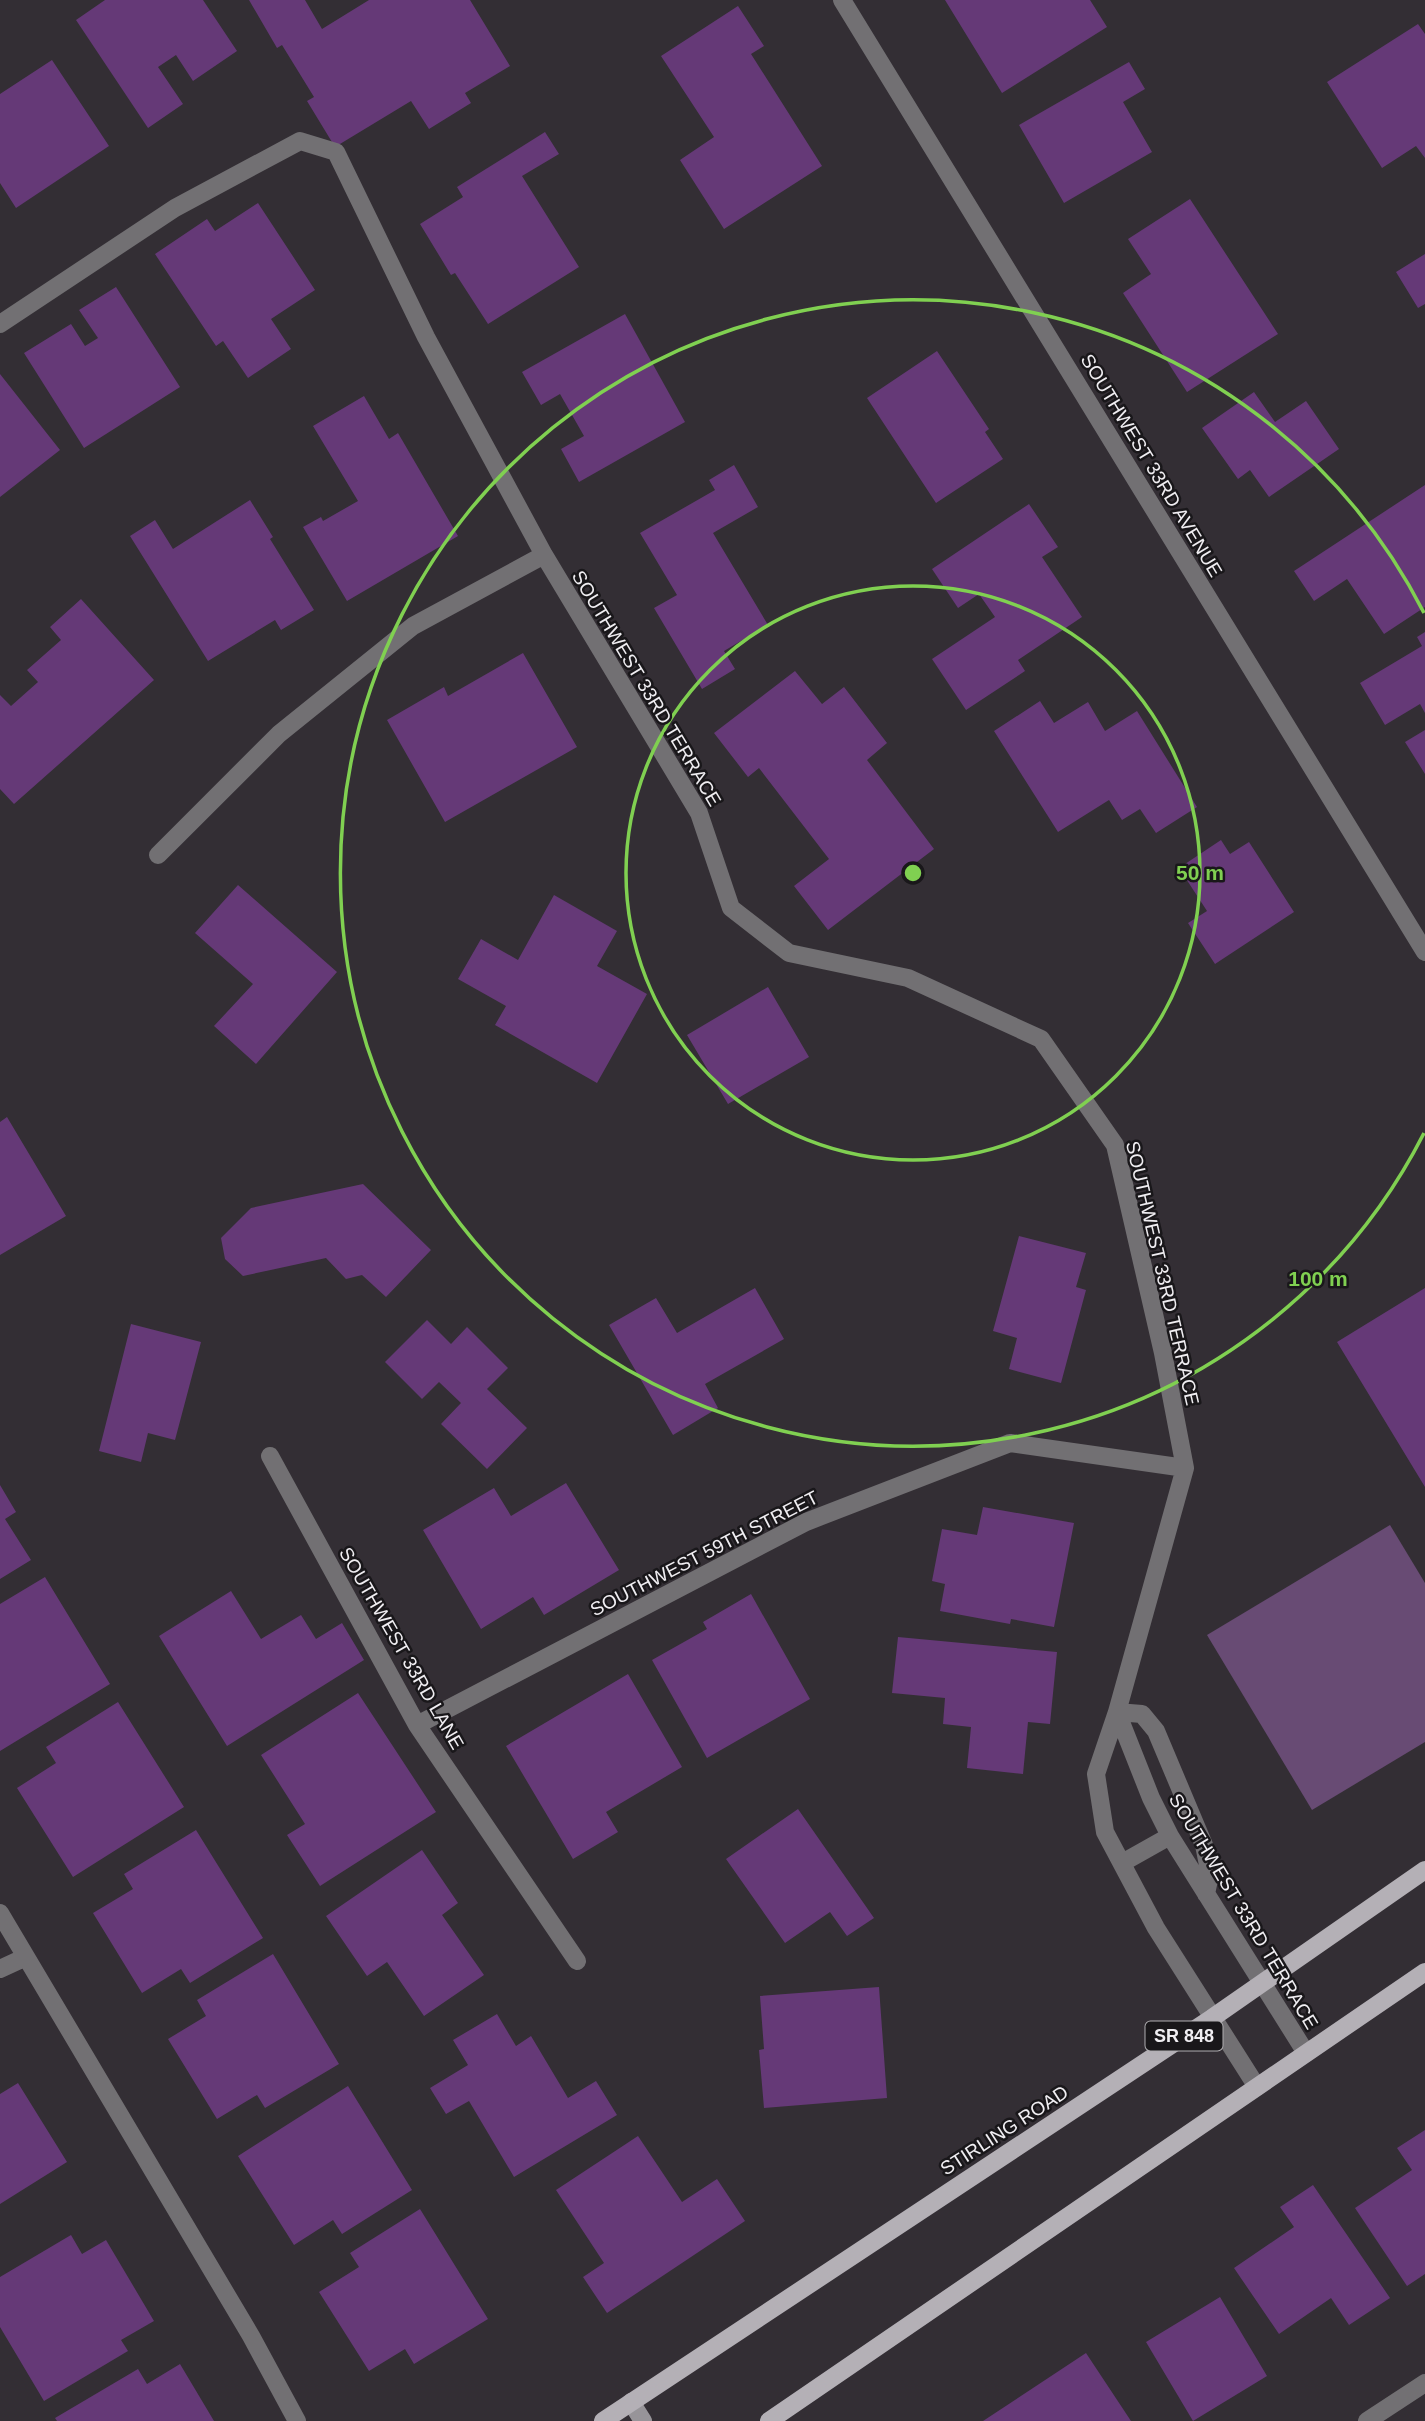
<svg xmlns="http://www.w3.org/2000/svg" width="1425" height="2421" font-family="Arial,sans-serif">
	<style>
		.green { fill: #684b74 }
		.building { fill: #653977 }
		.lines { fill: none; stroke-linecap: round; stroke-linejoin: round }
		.lane { stroke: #727073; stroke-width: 18 }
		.street { stroke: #727073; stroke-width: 18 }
		.secondary { stroke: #979499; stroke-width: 18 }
		.primary { stroke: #b4b0b6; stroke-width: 18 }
		.ring { fill: none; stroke: #80d051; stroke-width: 3.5 }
		.labels { text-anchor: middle; stroke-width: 5; stroke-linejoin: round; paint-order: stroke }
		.shield { fill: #19171a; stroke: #b0aeb1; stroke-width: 2 }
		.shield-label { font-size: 18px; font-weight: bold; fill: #f0eef2 }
		.street-label { font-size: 19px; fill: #f0eef2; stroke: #19171a }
		.centre { fill: #80d051; stroke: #19171a; stroke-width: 3.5 }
		.ring-label { font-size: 21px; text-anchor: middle; font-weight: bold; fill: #80d051; stroke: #19171a; stroke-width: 5; stroke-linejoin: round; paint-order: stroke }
	</style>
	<rect width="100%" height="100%" fill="#332e34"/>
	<path class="green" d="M 1390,1525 L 1425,1583 L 1425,1742 L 1312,1810 L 1207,1635 Z"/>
	<path class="building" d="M 105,0 L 203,0 L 237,51 L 193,81 L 176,55 L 158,67 L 183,104 L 148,128 L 76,20 Z
		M 249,0 L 305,0 L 322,29 L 369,0 L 470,0 L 510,66 L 465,93 L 471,103 L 429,129 L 411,101 L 335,147 L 307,101 L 314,97 L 282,45 L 277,48 Z
		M 945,0 L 1090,0 L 1107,27 L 1002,93 Z
		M 738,6 L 764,46 L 751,54 L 822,166 L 724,229 L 680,160 L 714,137 L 661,56 Z
		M 1418,24 L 1425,34 L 1425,158 L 1416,146 L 1382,168 L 1327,82 Z
		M 52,60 L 109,146 L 16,208 L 0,183 L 0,94 Z
		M 1129,62 L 1145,89 L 1123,102 L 1152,152 L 1064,203 L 1019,125 Z
		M 545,132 L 559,154 L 522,176 L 579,267 L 488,324 L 455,273 L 451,275 L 420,224 L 463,197 L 457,187 Z
		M 1190,199 L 1278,334 L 1187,392 L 1123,293 L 1151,274 L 1128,239 Z
		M 258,203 L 315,290 L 271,319 L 291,349 L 248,378 L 223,341 L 216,346 L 155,254 L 207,219 L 215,231 Z
		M 1425,254 L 1425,304 L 1418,308 L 1396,272 Z
		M 116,287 L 180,387 L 84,448 L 24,353 L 71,324 L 85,346 L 98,338 L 79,310 Z
		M 625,314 L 685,422 L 579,482 L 561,449 L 584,436 L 560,394 L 541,405 L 522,372 Z
		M 937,351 L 989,429 L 985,432 L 1003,459 L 936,503 L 867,398 Z
		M 0,374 L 60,450 L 0,497 Z
		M 1254,392 L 1275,422 L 1306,401 L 1339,449 L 1269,497 L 1250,470 L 1238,479 L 1202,428 Z
		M 364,396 L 389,439 L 398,433 L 458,536 L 347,601 L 303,527 L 321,517 L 323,521 L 358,501 L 313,426 Z
		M 734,465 L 758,507 L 713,533 L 768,625 L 724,651 L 735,669 L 702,689 L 654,608 L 677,595 L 640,533 L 715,490 L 709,480 Z
		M 1425,485 L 1425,607 L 1384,634 L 1347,579 L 1314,601 L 1294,571 Z
		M 250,500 L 273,537 L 270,539 L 314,610 L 281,630 L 275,620 L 208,661 L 130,536 L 155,520 L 173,549 Z
		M 1029,504 L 1058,547 L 1042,557 L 1082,617 L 1018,660 L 1025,671 L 966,710 L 932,659 L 995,617 L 979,594 L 958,608 L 932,569 Z
		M 81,599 L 154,680 L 14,804 L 0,789 L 0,695 L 11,706 L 38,682 L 27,670 L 61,640 L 50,627 Z
		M 1425,632 L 1425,713 L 1420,704 L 1385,725 L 1360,683 L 1422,646 L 1417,637 Z
		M 523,653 L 577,747 L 445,822 L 387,720 L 444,687 L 448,696 Z
		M 795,671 L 822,704 L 844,687 L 887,743 L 867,760 L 934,849 L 828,930 L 794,886 L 829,859 L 759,768 L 748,777 L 714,733 Z
		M 1040,701 L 1054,723 L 1088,702 L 1105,731 L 1137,711 L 1197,807 L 1156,833 L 1140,809 L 1122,820 L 1109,800 L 1058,832 L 994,731 Z
		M 1425,730 L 1425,774 L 1405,742 Z
		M 1221,840 L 1230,854 L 1249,842 L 1294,912 L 1215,964 L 1188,923 L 1207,911 L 1179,868 Z
		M 238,885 L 337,972 L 256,1064 L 214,1026 L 253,984 L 195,933 Z
		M 554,895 L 617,931 L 597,966 L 647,994 L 597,1083 L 495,1025 L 506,1006 L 458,979 L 481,939 L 518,960 Z
		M 768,987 L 809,1057 L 728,1104 L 687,1035 Z
		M 7,1117 L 66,1216 L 0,1255 L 0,1122 Z
		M 363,1184 L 431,1250 L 386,1297 L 362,1275 L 346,1279 L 326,1258 L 243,1276 L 225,1259 L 221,1238 L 251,1208 Z
		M 1019,1236 L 1086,1253 L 1076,1287 L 1086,1290 L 1061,1383 L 1009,1369 L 1017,1338 L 993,1331 Z
		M 755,1288 L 784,1339 L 705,1384 L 718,1408 L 673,1435 L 609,1325 L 656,1298 L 677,1333 Z
		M 1425,1288 L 1425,1487 L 1337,1342 Z
		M 427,1320 L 451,1344 L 467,1327 L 508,1368 L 487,1389 L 527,1428 L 487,1469 L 441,1424 L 461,1403 L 439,1382 L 422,1399 L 385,1362 Z
		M 131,1324 L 201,1342 L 175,1440 L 148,1433 L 141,1462 L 99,1451 Z
		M 566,1483 L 619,1570 L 544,1615 L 533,1597 L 481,1629 L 423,1530 L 494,1488 L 511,1516 Z
		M 0,1485 L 16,1512 L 5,1519 L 31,1560 L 0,1579 Z
		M 983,1507 L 1074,1523 L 1054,1627 L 1011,1619 L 1010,1624 L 940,1611 L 945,1584 L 932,1581 L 942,1529 L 977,1535 Z
		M 45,1577 L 110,1684 L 0,1751 L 0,1604 Z
		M 231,1591 L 261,1639 L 301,1615 L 316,1639 L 342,1623 L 364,1660 L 227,1746 L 159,1636 Z
		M 751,1594 L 810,1699 L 707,1758 L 652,1660 L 707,1629 L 703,1622 Z
		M 898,1637 L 1057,1652 L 1050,1724 L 1028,1722 L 1023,1774 L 967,1768 L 971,1727 L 943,1724 L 945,1698 L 892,1693 Z
		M 628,1674 L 682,1767 L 606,1812 L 618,1832 L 573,1859 L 506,1746 Z
		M 358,1693 L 436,1812 L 320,1886 L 287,1835 L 305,1824 L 261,1755 Z
		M 118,1702 L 184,1807 L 73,1877 L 17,1788 L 56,1763 L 46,1747 Z
		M 798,1809 L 874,1918 L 847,1936 L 830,1912 L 785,1943 L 726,1859 Z
		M 196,1830 L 263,1938 L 190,1983 L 181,1969 L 142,1993 L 93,1913 L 133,1889 L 124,1874 Z
		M 422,1850 L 458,1903 L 442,1915 L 484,1975 L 424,2016 L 387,1962 L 367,1976 L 326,1916 Z
		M 273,1954 L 339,2064 L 265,2108 L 257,2095 L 217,2119 L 168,2039 L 206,2016 L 197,2000 Z
		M 879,1987 L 887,2098 L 764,2108 L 759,2050 L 764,2049 L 760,1996 Z
		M 497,2014 L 516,2046 L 531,2036 L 568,2098 L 596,2081 L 617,2115 L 514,2177 L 469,2101 L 446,2114 L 430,2088 L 468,2065 L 453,2040 Z
		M 18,2083 L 67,2162 L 0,2204 L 0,2094 Z
		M 348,2086 L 412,2190 L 342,2234 L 333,2220 L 294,2245 L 238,2156 Z
		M 1425,2130 L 1425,2274 L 1407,2286 L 1355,2208 L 1412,2170 L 1397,2148 Z
		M 638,2136 L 682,2202 L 717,2179 L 745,2221 L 607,2313 L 583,2277 L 604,2263 L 556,2190 Z
		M 1313,2185 L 1390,2298 L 1349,2325 L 1331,2298 L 1279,2334 L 1234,2268 L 1294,2227 L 1280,2207 Z
		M 420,2209 L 488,2319 L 414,2364 L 405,2349 L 369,2371 L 319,2292 L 359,2267 L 350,2253 Z
		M 71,2235 L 82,2254 L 106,2240 L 154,2321 L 121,2340 L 128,2351 L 44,2401 L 0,2327 L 0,2277 Z
		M 1220,2297 L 1267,2376 L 1193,2421 L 1146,2342 Z
		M 1086,2353 L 1131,2421 L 983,2421 Z
		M 180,2364 L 214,2421 L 57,2421 L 55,2418 L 138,2369 L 147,2384 Z"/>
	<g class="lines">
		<path class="lane" d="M 0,1913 L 251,2336 L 297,2421
			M 0,1969 L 26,1957"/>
		<path class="street" d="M 842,0 L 1425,952
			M 0,324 L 175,208 L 300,141 L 336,152 L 426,337 L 544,555 L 699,813 L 731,908 L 789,953 L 908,978 L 1041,1039 L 1115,1145 L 1163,1353 L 1185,1468 L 1117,1712 L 1096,1774 L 1105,1832 L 1156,1928 L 1257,2087
			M 158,855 L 279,734 L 413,626 L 544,555
			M 270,1456 L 417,1725 L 577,1961
			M 1117,1712 L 1151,1798 L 1170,1836 L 1306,2053
			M 1117,1712 L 1142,1714 L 1156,1731 L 1204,1845 L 1210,1875 L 1206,1894
			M 417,1725 L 806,1522 L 1010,1443 L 1185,1468
			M 1122,1863 L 1170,1836
			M 1367,2421 L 1425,2383"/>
		<path class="secondary" d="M 631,2402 L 643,2421"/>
		<path class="primary" d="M 603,2421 L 1212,2018 L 1425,1870
			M 769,2421 L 1425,1972"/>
	</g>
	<g class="ring">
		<circle cx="913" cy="873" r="287"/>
		<path d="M1424 1133A573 573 0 1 1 1424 613"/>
	</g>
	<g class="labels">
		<rect class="shield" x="1145.5" y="2021.5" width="77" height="29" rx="5"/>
		<g class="shield-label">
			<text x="1184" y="2042">SR 848</text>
		</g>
		<g class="street-label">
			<text transform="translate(1152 465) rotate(59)" y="7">SOUTHWEST 33RD AVENUE</text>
			<text transform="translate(647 688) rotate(59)" y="7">SOUTHWEST 33RD TERRACE</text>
			<text transform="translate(1163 1273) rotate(77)" y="7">SOUTHWEST 33RD TERRACE</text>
			<text transform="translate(704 1553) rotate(-27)" y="7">SOUTHWEST 59TH STREET</text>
			<text transform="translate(402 1648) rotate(60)" y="7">SOUTHWEST 33RD LANE</text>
			<text transform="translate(1244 1911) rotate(59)" y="7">SOUTHWEST 33RD TERRACE</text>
			<text transform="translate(1004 2130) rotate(-33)" y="7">STIRLING ROAD</text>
		</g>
	</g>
	<circle cx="913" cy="873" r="10" class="centre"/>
	<g class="ring-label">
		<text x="1200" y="880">50 m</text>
		<text x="1318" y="1286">100 m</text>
	</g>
</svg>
